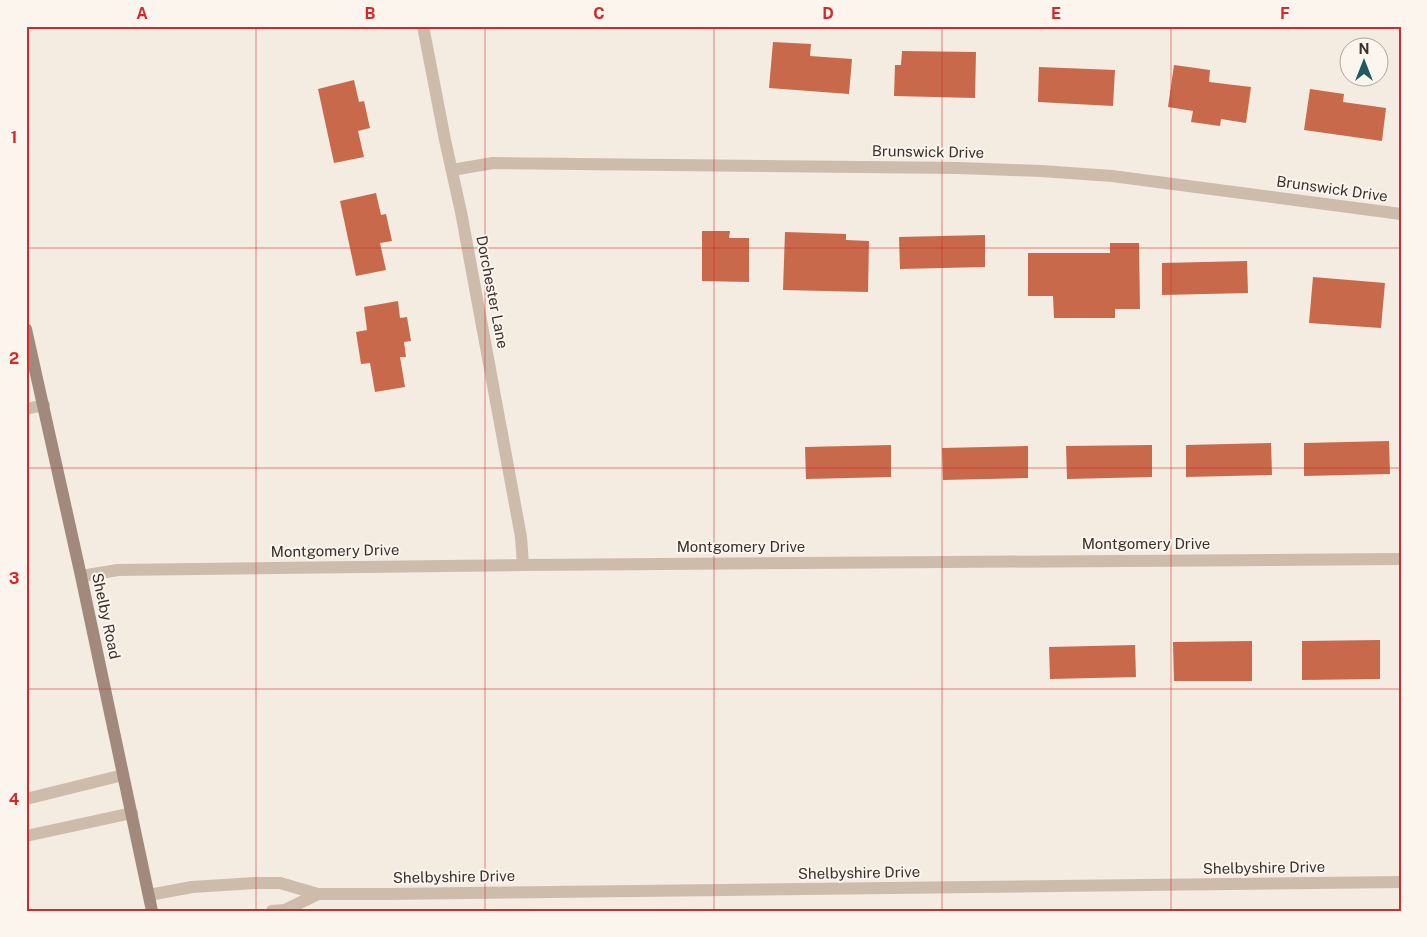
<svg xmlns="http://www.w3.org/2000/svg" width="1427" height="937" font-family="'Public Sans',sans-serif">
	<style>
		.building { fill: #c8694b }
		.lines { fill: none; stroke-linecap: round; stroke-linejoin: round }
		.street { stroke: #cdbbac; stroke-width: 12 }
		.secondary { stroke: #a18a7d; stroke-width: 12 }
		.grid { fill: none; stroke: #d62828; stroke-width: 1; stroke-opacity: 0.55 }
		.labels { text-anchor: middle; stroke-width: 4; stroke-linejoin: round; paint-order: stroke }
		.street-label { font-size: 15px; fill: #3b302b; stroke: #fbf5ee }
		.neatline { fill: none; stroke: #d62828; stroke-width: 2 }
		.grid-label { font-size: 16px; text-anchor: middle; font-weight: bold; fill: #d62828 }
	</style>
	<rect width="100%" height="100%" fill="#f4ebe1"/>
	<path class="building" d="M 773,42 L 811,44 L 810,56 L 852,59 L 849,94 L 769,88 Z
		M 902,51 L 976,52 L 975,98 L 894,96 L 895,65 L 901,65 Z
		M 1174,65 L 1210,70 L 1209,82 L 1251,87 L 1246,123 L 1221,119 L 1220,126 L 1191,122 L 1193,111 L 1168,107 Z
		M 1039,67 L 1115,70 L 1113,106 L 1038,102 Z
		M 354,80 L 359,102 L 364,101 L 370,128 L 358,131 L 364,157 L 334,163 L 318,89 Z
		M 1310,89 L 1344,94 L 1343,102 L 1386,108 L 1382,141 L 1304,130 Z
		M 376,193 L 381,215 L 386,214 L 392,241 L 380,243 L 386,270 L 356,276 L 340,201 Z
		M 702,231 L 730,231 L 729,238 L 749,238 L 749,282 L 702,281 Z
		M 785,232 L 846,234 L 846,240 L 869,241 L 868,292 L 783,290 Z
		M 985,235 L 985,267 L 900,269 L 899,237 Z
		M 1110,243 L 1139,243 L 1140,309 L 1115,309 L 1115,318 L 1054,318 L 1053,296 L 1028,296 L 1028,253 L 1110,253 Z
		M 1247,261 L 1248,293 L 1162,295 L 1162,263 Z
		M 1313,277 L 1385,283 L 1381,328 L 1309,323 Z
		M 398,301 L 400,318 L 407,317 L 411,341 L 404,342 L 406,357 L 400,357 L 405,387 L 375,392 L 370,363 L 361,364 L 356,332 L 367,330 L 364,307 Z
		M 1389,441 L 1390,474 L 1304,476 L 1304,443 Z
		M 1271,443 L 1272,475 L 1186,477 L 1186,445 Z
		M 891,445 L 891,477 L 806,479 L 805,447 Z
		M 1152,445 L 1152,477 L 1067,479 L 1066,446 Z
		M 1028,446 L 1028,478 L 943,480 L 942,448 Z
		M 1380,640 L 1380,679 L 1302,680 L 1302,641 Z
		M 1252,641 L 1252,681 L 1174,681 L 1173,642 Z
		M 1135,645 L 1136,677 L 1050,679 L 1049,647 Z"/>
	<g class="lines">
		<path class="street" d="M 423,26 L 445,140 L 461,212 L 521,537 L 523,565
			M 452,170 L 493,163 L 959,168 L 1041,171 L 1112,176 L 1401,214
			M 26,409 L 44,405
			M 81,576 L 118,570 L 523,565 L 1401,559
			M 26,799 L 123,775
			M 26,836 L 132,813
			M 149,895 L 192,887 L 255,883 L 280,883 L 318,894 L 388,894 L 1401,882
			M 272,911 L 285,910 L 318,894"/>
		<path class="secondary" d="M 26,329 L 81,576 L 152,911"/>
	</g>
	<path class="grid" d="M 256,26 L 256,911M 485,26 L 485,911M 714,26 L 714,911M 942,26 L 942,911M 1171,26 L 1171,911M 26,248 L 1401,248M 26,468 L 1401,468M 26,689 L 1401,689"/>
	<g class="labels">
		<g class="street-label">
			<text transform="translate(928 152) rotate(1)" y="5">Brunswick Drive</text>
			<text transform="translate(1332 189) rotate(8)" y="5">Brunswick Drive</text>
			<text transform="translate(492 292) rotate(79)" y="5">Dorchester Lane</text>
			<text x="1146" y="549">Montgomery Drive</text>
			<text x="741" y="552">Montgomery Drive</text>
			<text transform="translate(335 551) rotate(-1)" y="5">Montgomery Drive</text>
			<text transform="translate(106 616) rotate(78)" y="5">Shelby Road</text>
			<text transform="translate(1264 868) rotate(-1)" y="5">Shelbyshire Drive</text>
			<text transform="translate(859 873) rotate(-1)" y="5">Shelbyshire Drive</text>
			<text transform="translate(454 877) rotate(-1)" y="5">Shelbyshire Drive</text>
		</g>
	</g>
	<rect width="1427" height="937" fill="none" stroke="#fbf5ee" stroke-width="55"/>
	<g transform="translate(1364 62)"><circle r="24" fill="#fbf5ee" stroke="#aea6a0"/>
	<path d="M0-4L9 19L0 12L-9 19Z" fill="#1f5a5e"/>
	<text y="-8" font-size="14" font-weight="bold" text-anchor="middle" fill="#3b302b">N</text>
	</g>
	<rect x="28" y="28" width="1372" height="882" class="neatline"/>
	<g class="grid-label">
		<text x="142" y="19">A</text>
		<text x="370" y="19">B</text>
		<text x="599" y="19">C</text>
		<text x="828" y="19">D</text>
		<text x="1056" y="19">E</text>
		<text x="1285" y="19">F</text>
		<text x="14" y="143">1</text>
		<text x="14" y="364">2</text>
		<text x="14" y="584">3</text>
		<text x="14" y="805">4</text>
	</g>
</svg>
